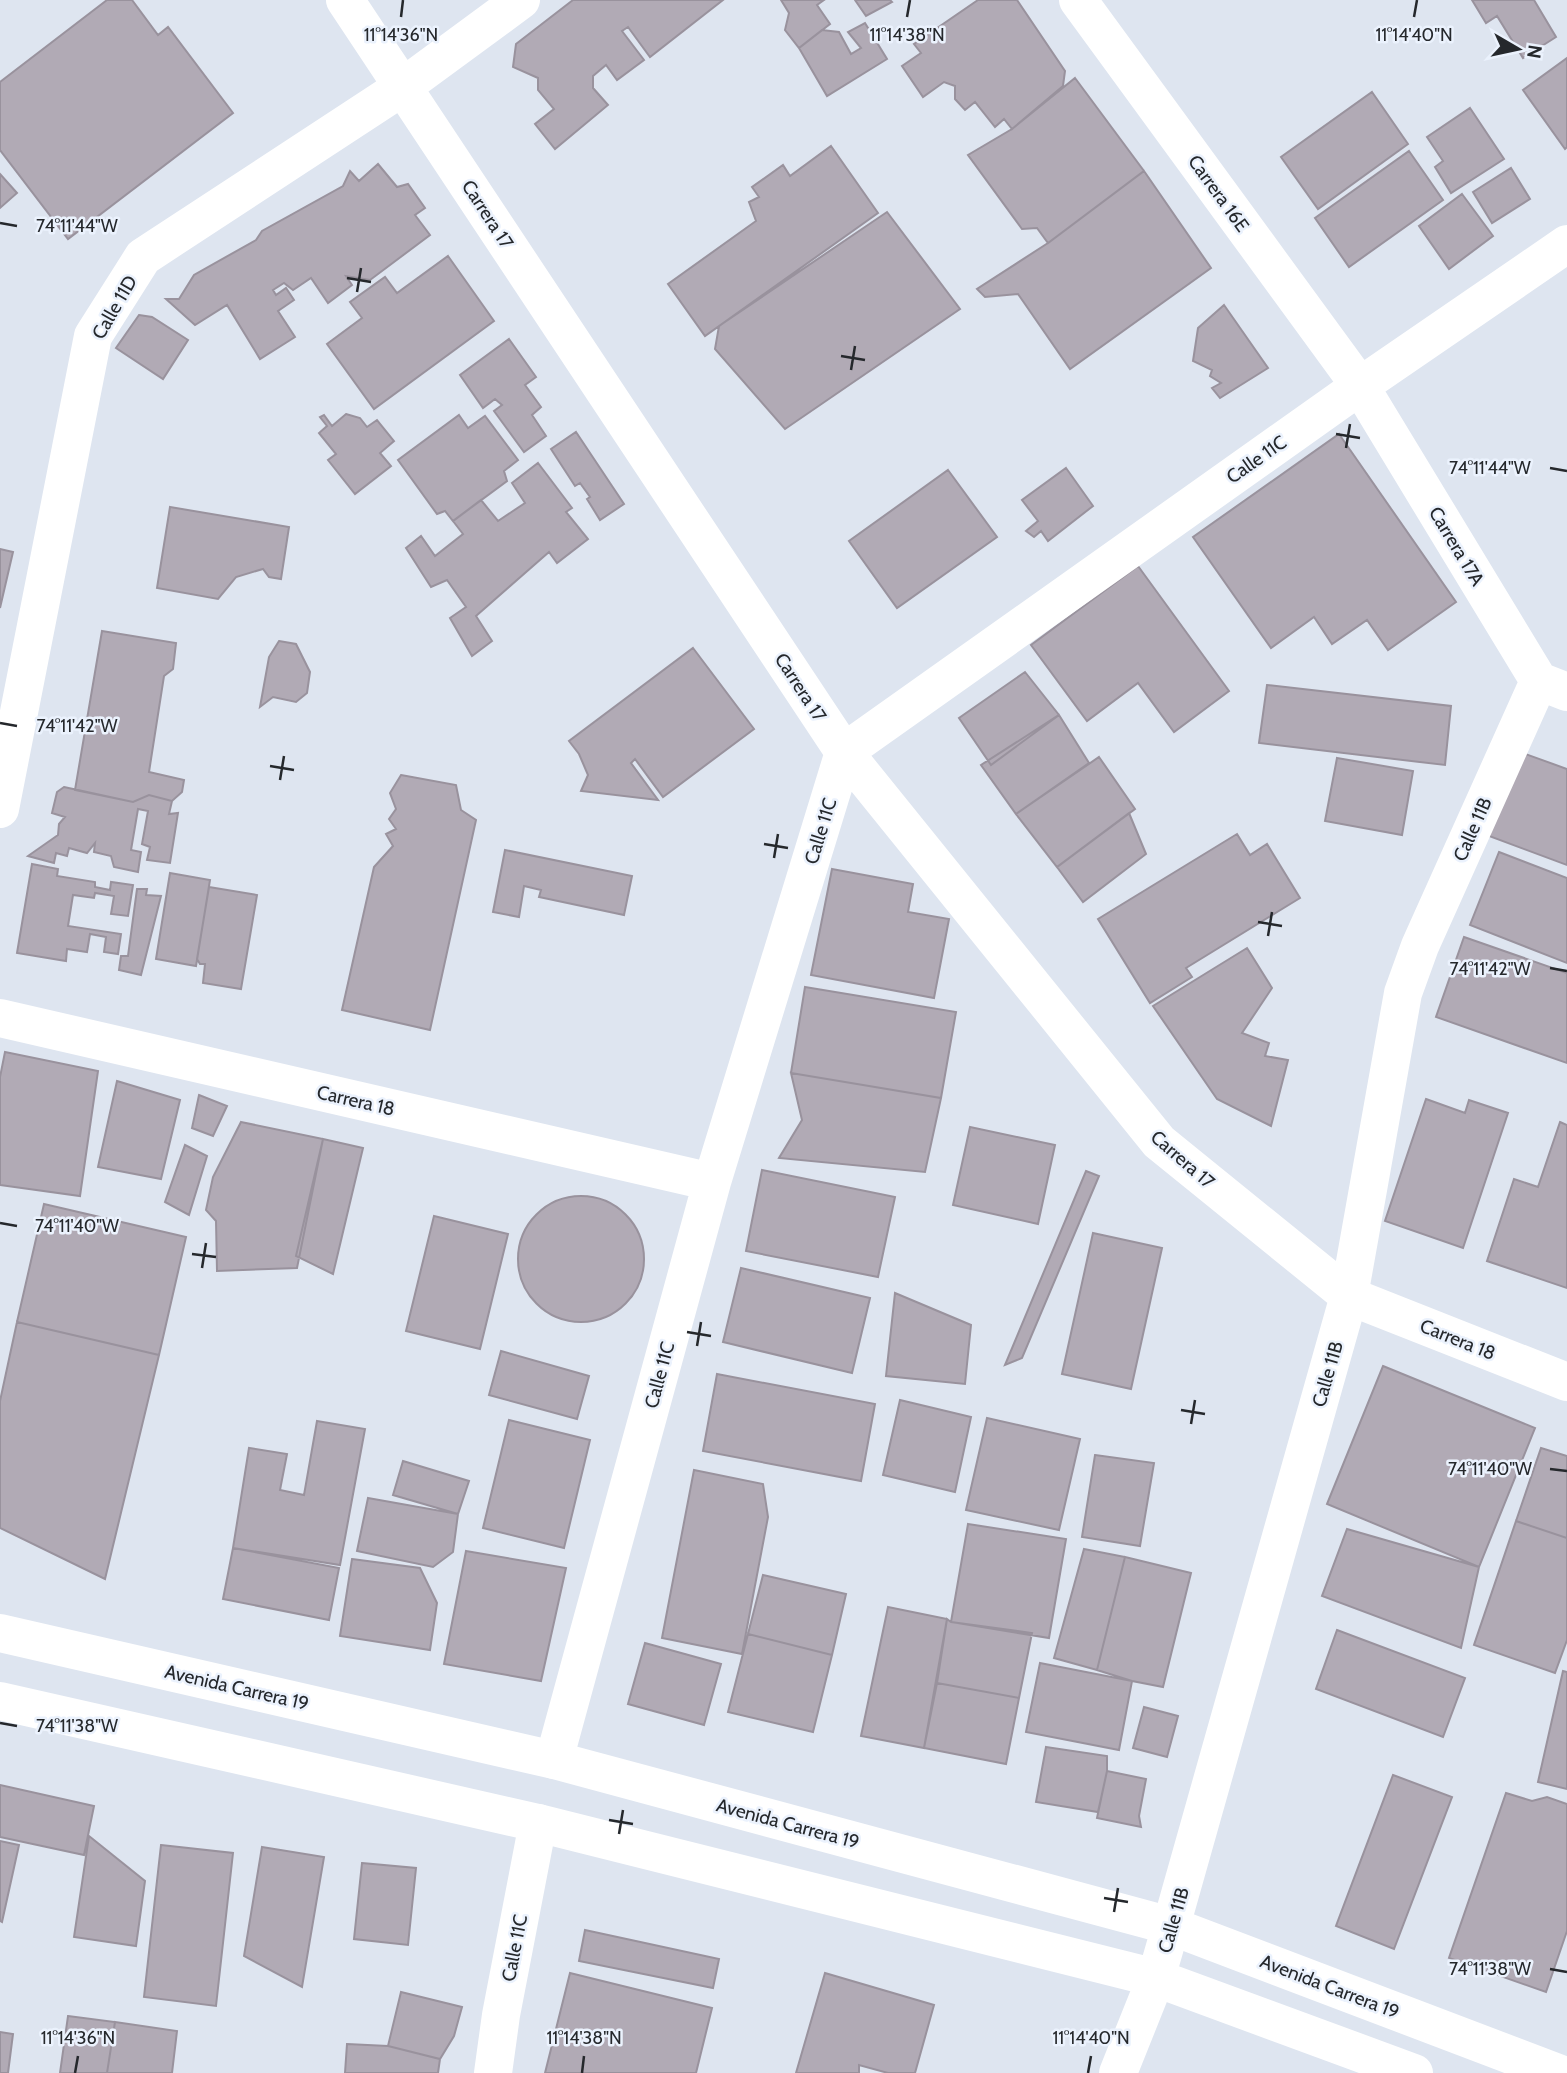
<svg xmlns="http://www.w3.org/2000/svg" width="1567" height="2073" font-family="Cabin,sans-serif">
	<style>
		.building { fill: #b1aab5; stroke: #99929d; stroke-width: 2 }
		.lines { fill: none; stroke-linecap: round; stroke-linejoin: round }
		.street { stroke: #fff; stroke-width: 38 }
		.secondary { stroke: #fff; stroke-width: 38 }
		.ticks { fill: none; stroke: #25282c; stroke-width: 2.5 }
		.labels { text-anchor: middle; stroke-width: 5; stroke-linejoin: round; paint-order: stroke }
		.street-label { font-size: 19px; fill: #25282c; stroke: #ebf2fd }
		.ticks-label { font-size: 18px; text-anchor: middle; fill: #25282c; stroke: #ebf2fd; stroke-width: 5; stroke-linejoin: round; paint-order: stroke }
	</style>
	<rect width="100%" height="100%" fill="#dee5f0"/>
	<path class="building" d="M 107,0 L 132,0 L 158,35 L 168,27 L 233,113 L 68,239 L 0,150 L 0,82 Z
		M 573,0 L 723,0 L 650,57 L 628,27 L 622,31 L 644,60 L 617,80 L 606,65 L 593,76 L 593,88 L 608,105 L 555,149 L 535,124 L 554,109 L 538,90 L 538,78 L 513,67 L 516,44 Z
		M 781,0 L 824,0 L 817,5 L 830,24 L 799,48 L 785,30 L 789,13 Z
		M 855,0 L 890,0 L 892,2 L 866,16 Z
		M 978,0 L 1017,0 L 1065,71 L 1063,86 L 1012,129 L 1004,119 L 995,127 L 975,102 L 965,110 L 955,99 L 955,86 L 944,82 L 923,97 L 902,66 L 921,53 L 914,44 Z
		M 1472,0 L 1534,0 L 1556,37 L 1523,58 L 1497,16 L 1486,23 Z
		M 865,23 L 887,59 L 827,96 L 799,48 L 822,30 L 839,32 L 851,54 L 861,48 L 848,32 Z
		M 1567,58 L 1567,147 L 1565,149 L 1523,90 Z
		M 1075,78 L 1144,171 L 1048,243 L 1037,228 L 1022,229 L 968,155 L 1012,129 Z
		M 1372,92 L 1408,144 L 1318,209 L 1281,157 Z
		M 1470,108 L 1504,159 L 1451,193 L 1435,167 L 1443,161 L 1427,137 Z
		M 831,146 L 878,213 L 705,336 L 668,284 L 756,221 L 749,202 L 759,197 L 752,187 L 783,165 L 790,176 Z
		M 1409,151 L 1443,200 L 1349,267 L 1315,218 Z
		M 378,164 L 397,187 L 408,184 L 425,208 L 415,215 L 430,235 L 370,280 L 346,276 L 352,285 L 328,303 L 311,278 L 293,290 L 284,283 L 273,290 L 276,295 L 286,288 L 294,300 L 278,311 L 295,337 L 260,359 L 227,305 L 195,325 L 166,299 L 179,299 L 194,275 L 256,240 L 262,231 L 343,186 L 350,171 L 359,181 Z
		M 1511,168 L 1530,199 L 1492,223 L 1473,192 Z
		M 1144,171 L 1211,268 L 1070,369 L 1018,294 L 985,297 L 977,289 L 1048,243 Z
		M 0,174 L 17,193 L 0,208 Z
		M 1462,194 L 1493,236 L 1449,269 L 1419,226 Z
		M 887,212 L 960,309 L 785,429 L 715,349 L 719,326 Z
		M 448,256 L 494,321 L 374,409 L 327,344 L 362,318 L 350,302 L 385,277 L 397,293 Z
		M 1224,305 L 1268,368 L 1220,398 L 1212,388 L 1221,383 L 1210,376 L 1212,370 L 1193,361 L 1198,328 Z
		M 139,315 L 152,317 L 188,340 L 163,379 L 116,348 Z
		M 509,339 L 536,377 L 525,385 L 541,407 L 532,415 L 546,436 L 524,452 L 494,411 L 502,405 L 495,399 L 483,408 L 460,375 Z
		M 346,414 L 360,418 L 367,427 L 377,420 L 394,441 L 380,453 L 391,466 L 355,494 L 328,460 L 336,454 L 319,433 L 327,426 L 320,417 L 324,415 L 332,426 Z
		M 459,415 L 468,428 L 485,416 L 518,460 L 504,471 L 507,481 L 453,521 L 445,511 L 437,514 L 398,460 Z
		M 576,432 L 624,504 L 600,520 L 587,499 L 590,497 L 580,483 L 575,486 L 551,449 Z
		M 1339,434 L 1456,602 L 1388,650 L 1367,620 L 1332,644 L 1314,617 L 1271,648 L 1193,537 Z
		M 538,463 L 572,508 L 566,512 L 588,539 L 557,563 L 549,552 L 476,616 L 492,641 L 472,656 L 450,618 L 466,607 L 447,580 L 431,587 L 406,548 L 421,536 L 435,556 L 463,534 L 453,521 L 481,500 L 498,521 L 525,503 L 512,483 Z
		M 1066,468 L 1093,506 L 1048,541 L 1041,531 L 1034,537 L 1026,531 L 1038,521 L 1022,500 Z
		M 948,470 L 997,537 L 897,608 L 849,541 Z
		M 170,507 L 289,527 L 281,579 L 269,577 L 263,569 L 236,577 L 218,599 L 157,588 Z
		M 0,549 L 13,552 L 0,608 Z
		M 1138,566 L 1229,691 L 1174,732 L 1138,683 L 1087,721 L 1031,645 Z
		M 102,631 L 176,643 L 173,669 L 164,676 L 149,772 L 184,780 L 182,792 L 172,801 L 149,795 L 133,802 L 75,790 Z
		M 279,641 L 296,644 L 310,672 L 307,693 L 296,702 L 273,697 L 260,707 L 269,657 Z
		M 693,648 L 754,729 L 663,797 L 635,759 L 631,763 L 658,800 L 581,791 L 588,775 L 579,754 L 569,741 Z
		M 1025,672 L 1059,715 L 991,765 L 959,718 Z
		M 1267,685 L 1451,706 L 1445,765 L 1259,743 Z
		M 1059,715 L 1089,763 L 1016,814 L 981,765 Z
		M 1520,752 L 1567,769 L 1567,865 L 1489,836 Z
		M 1099,757 L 1135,809 L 1057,867 L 1016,814 Z
		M 1337,758 L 1413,771 L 1402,835 L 1325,821 Z
		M 401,775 L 456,785 L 461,810 L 476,820 L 430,1030 L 342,1010 L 374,867 L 393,846 L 386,834 L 396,829 L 389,819 L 396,809 L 390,793 Z
		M 64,787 L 133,802 L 149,795 L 172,801 L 169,814 L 178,813 L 170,863 L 147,860 L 150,847 L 142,844 L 148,811 L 138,809 L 131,850 L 141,852 L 138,872 L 114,867 L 111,856 L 94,852 L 95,843 L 87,853 L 69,848 L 67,856 L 56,853 L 54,863 L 28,856 L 58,835 L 59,824 L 65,817 L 52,813 L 57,792 Z
		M 1129,813 L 1146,854 L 1083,902 L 1057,867 Z
		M 1237,834 L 1250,855 L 1267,844 L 1300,898 L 1186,968 L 1192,977 L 1150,1003 L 1098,919 Z
		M 505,850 L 632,876 L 624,915 L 539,897 L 541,890 L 524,886 L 519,917 L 493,912 Z
		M 1499,852 L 1567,878 L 1567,963 L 1470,925 Z
		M 32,864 L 58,869 L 57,876 L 95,882 L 95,887 L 110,890 L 111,882 L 133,885 L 128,916 L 111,914 L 114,896 L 95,893 L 94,898 L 73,895 L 68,926 L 121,934 L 118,954 L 104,952 L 106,937 L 90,934 L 87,952 L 67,949 L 66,961 L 17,953 Z
		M 832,869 L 913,884 L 908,912 L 949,919 L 934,998 L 811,975 Z
		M 170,873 L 210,880 L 196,966 L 156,959 Z
		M 209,887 L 257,895 L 241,989 L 203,983 L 205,964 L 200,964 L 197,959 Z
		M 137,889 L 147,889 L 146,895 L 161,896 L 141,975 L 119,970 L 121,956 L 128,956 Z
		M 1464,937 L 1567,973 L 1567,1063 L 1436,1017 Z
		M 1247,948 L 1272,988 L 1242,1033 L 1269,1043 L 1265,1056 L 1288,1060 L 1271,1126 L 1217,1099 L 1153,1006 Z
		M 805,987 L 956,1012 L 941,1098 L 791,1073 Z
		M 5,1052 L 98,1071 L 80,1196 L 0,1185 L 0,1077 Z
		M 791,1073 L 941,1098 L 925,1172 L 779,1158 L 802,1120 Z
		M 117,1081 L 180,1100 L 161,1179 L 98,1167 Z
		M 199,1095 L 227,1106 L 213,1136 L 192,1128 Z
		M 1426,1099 L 1465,1113 L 1469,1100 L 1508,1113 L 1463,1248 L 1385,1221 Z
		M 241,1122 L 323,1139 L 297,1268 L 217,1271 L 216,1221 L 206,1210 L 213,1177 Z
		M 1560,1122 L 1567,1125 L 1567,1288 L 1487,1261 L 1514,1179 L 1538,1187 Z
		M 970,1127 L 1055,1145 L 1038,1224 L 953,1205 Z
		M 323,1139 L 363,1148 L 333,1274 L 296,1256 Z
		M 185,1145 L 207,1156 L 189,1215 L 165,1202 Z
		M 762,1170 L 895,1197 L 878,1277 L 746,1251 Z
		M 1086,1171 L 1099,1176 L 1022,1358 L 1005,1365 Z
		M518 1259a63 63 0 1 1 126 0a63 63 0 1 1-126 0Z
		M 44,1204 L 186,1237 L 159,1355 L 17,1322 Z
		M 434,1216 L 508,1234 L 480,1349 L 406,1331 Z
		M 1093,1233 L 1162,1248 L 1131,1389 L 1062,1374 Z
		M 741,1268 L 870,1298 L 852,1373 L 723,1342 Z
		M 895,1293 L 971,1325 L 965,1384 L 886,1376 Z
		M 17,1322 L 159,1355 L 105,1579 L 0,1528 L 0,1401 Z
		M 501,1351 L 589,1376 L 577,1419 L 489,1395 Z
		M 1383,1366 L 1535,1428 L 1479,1567 L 1327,1504 Z
		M 717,1374 L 875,1404 L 861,1481 L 703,1451 Z
		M 900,1400 L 971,1417 L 955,1492 L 883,1475 Z
		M 987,1418 L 1080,1439 L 1059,1530 L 966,1510 Z
		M 509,1420 L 590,1440 L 564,1548 L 483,1528 Z
		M 317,1421 L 365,1429 L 340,1565 L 233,1548 L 249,1448 L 287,1454 L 280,1490 L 304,1495 Z
		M 1541,1448 L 1567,1456 L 1567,1538 L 1516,1521 Z
		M 1095,1455 L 1154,1463 L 1140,1546 L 1082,1537 Z
		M 403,1461 L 469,1481 L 458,1514 L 393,1495 Z
		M 694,1470 L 763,1484 L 768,1517 L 742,1654 L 662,1638 Z
		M 368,1498 L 458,1514 L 453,1552 L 433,1567 L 357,1551 Z
		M 1516,1521 L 1567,1538 L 1567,1640 L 1555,1673 L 1474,1645 Z
		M 968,1524 L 1066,1539 L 1049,1638 L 951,1622 Z
		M 1347,1529 L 1479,1567 L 1461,1648 L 1322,1596 Z
		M 233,1548 L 339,1568 L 329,1620 L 223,1599 Z
		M 1084,1549 L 1125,1557 L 1097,1670 L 1054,1658 Z
		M 466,1551 L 566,1568 L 541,1681 L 444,1664 Z
		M 1125,1557 L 1191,1573 L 1163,1687 L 1132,1681 L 1097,1670 Z
		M 352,1559 L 420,1568 L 437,1603 L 430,1650 L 340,1636 Z
		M 763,1575 L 846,1594 L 832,1655 L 748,1634 Z
		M 888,1607 L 947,1619 L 924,1748 L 861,1736 Z
		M 947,1619 L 951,1622 L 1032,1633 L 1019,1698 L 937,1683 Z
		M 1337,1630 L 1465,1678 L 1443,1737 L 1316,1689 Z
		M 748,1634 L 832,1655 L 813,1732 L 728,1712 Z
		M 645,1643 L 721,1664 L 704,1725 L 628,1704 Z
		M 1040,1663 L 1132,1681 L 1119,1750 L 1026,1732 Z
		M 1563,1671 L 1567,1672 L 1567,1789 L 1538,1782 Z
		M 937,1683 L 1019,1698 L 1006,1764 L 924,1748 Z
		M 1144,1707 L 1178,1716 L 1167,1757 L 1133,1748 Z
		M 1046,1747 L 1107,1756 L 1107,1771 L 1098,1812 L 1036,1802 Z
		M 1107,1771 L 1146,1779 L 1139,1816 L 1141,1827 L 1097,1818 Z
		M 1393,1775 L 1452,1797 L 1394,1949 L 1336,1926 Z
		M 0,1785 L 94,1806 L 84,1855 L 0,1837 Z
		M 1506,1793 L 1532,1801 L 1547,1797 L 1567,1804 L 1567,1931 L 1546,1992 L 1449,1958 Z
		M 89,1836 L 145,1881 L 136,1946 L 74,1937 Z
		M 0,1841 L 19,1845 L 2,1922 L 0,1921 Z
		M 161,1845 L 233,1853 L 216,2006 L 144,1997 Z
		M 262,1847 L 324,1857 L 302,1987 L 244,1956 Z
		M 362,1863 L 416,1868 L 408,1945 L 354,1939 Z
		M 585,1930 L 719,1959 L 713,1988 L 579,1961 Z
		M 570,1973 L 712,2008 L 696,2073 L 545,2073 Z
		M 825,1973 L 934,2005 L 915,2073 L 888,2073 L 859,2065 L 859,2073 L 796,2073 Z
		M 401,1992 L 462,2007 L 454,2036 L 440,2059 L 388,2046 Z
		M 68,2016 L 115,2022 L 107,2073 L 60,2073 Z
		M 115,2022 L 177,2031 L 172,2073 L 107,2073 Z
		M 0,2032 L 13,2034 L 8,2073 L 0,2073 Z
		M 347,2044 L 388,2046 L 440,2059 L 438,2073 L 345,2073 Z"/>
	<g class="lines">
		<path class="street" d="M 345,0 L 844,752 L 1159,1142 L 1349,1296 L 1567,1382
			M 1078,0 L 1360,386 L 1539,681 L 1567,692
			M 0,809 L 93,336 L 143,257 L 404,86 L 521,0
			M 0,1018 L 712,1182
			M 554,1760 L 712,1182 L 844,752 L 1360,386 L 1567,244
			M 493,2073 L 501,2015 L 538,1823
			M 1118,2073 L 1156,1978 L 1171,1926 L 1349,1296 L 1403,993 L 1420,946 L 1539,681"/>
		<path class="secondary" d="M 0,1633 L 554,1760 L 1171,1926 L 1558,2073
			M 0,1701 L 538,1823 L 1156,1978 L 1414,2073"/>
	</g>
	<path class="ticks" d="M 401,17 L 403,0M 907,17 L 910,0M 1414,17 L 1417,0M 0,223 L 17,226M 347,278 L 371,282M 357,292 L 361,268M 841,356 L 865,360M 851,370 L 855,346M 1336,434 L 1360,438M 1346,448 L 1350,424M 1550,468 L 1567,471M 0,723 L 17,726M 270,766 L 294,770M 280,780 L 284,756M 764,844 L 788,848M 774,858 L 778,834M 1258,922 L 1282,926M 1268,936 L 1272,912M 1550,968 L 1567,971M 0,1223 L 17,1226M 192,1254 L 216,1257M 202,1268 L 206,1243M 687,1332 L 711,1336M 697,1346 L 701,1322M 1181,1410 L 1205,1414M 1191,1424 L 1195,1400M 1550,1469 L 1567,1471M 0,1723 L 17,1726M 609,1820 L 633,1824M 619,1834 L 623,1810M 1104,1898 L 1128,1902M 1114,1912 L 1118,1888M 1550,1969 L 1567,1972M 75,2073 L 78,2056M 582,2073 L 584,2056M 1088,2073 L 1091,2056"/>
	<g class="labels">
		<g class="street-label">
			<text transform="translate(1219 193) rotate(54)" y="7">Carrera 16E</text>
			<text transform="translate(488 214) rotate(57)" y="7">Carrera 17</text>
			<text transform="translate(114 307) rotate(-60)" y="7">Calle 11D</text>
			<text transform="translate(1256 459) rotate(-35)" y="7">Calle 11C</text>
			<text transform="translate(1457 546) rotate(59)" y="7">Carrera 17A</text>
			<text transform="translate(801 687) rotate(57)" y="7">Carrera 17</text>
			<text transform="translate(1472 829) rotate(-66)" y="7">Calle 11B</text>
			<text transform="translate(820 831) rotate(-73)" y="7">Calle 11C</text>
			<text transform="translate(356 1100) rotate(13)" y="7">Carrera 18</text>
			<text transform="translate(1183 1159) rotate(41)" y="7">Carrera 17</text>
			<text transform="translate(1458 1339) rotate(22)" y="7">Carrera 18</text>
			<text transform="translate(1327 1374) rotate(-74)" y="7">Calle 11B</text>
			<text transform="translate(659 1375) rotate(-75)" y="7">Calle 11C</text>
			<text transform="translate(237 1687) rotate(13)" y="7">Avenida Carrera 19</text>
			<text transform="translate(788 1823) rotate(15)" y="7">Avenida Carrera 19</text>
			<text transform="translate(1173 1920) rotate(-74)" y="7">Calle 11B</text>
			<text transform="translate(514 1948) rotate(-79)" y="7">Calle 11C</text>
			<text transform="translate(1330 1986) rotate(21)" y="7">Avenida Carrera 19</text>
		</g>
	</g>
	<g class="ticks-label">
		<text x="401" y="41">11°14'36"N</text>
		<text x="907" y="41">11°14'38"N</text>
		<text x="1414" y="41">11°14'40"N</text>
		<text x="77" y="232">74°11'44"W</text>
		<text x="1490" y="474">74°11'44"W</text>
		<text x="77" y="732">74°11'42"W</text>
		<text x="1490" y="975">74°11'42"W</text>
		<text x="77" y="1232">74°11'40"W</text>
		<text x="1490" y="1475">74°11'40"W</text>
		<text x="77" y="1732">74°11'38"W</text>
		<text x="1490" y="1975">74°11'38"W</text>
		<text x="78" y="2044">11°14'36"N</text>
		<text x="584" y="2044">11°14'38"N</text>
		<text x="1091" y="2044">11°14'40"N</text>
	</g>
	<g transform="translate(1518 49) rotate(99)" stroke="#ebf2fd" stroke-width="5" paint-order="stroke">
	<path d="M0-5L12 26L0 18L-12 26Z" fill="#25282c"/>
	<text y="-10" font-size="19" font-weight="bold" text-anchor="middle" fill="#25282c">N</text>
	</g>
</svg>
